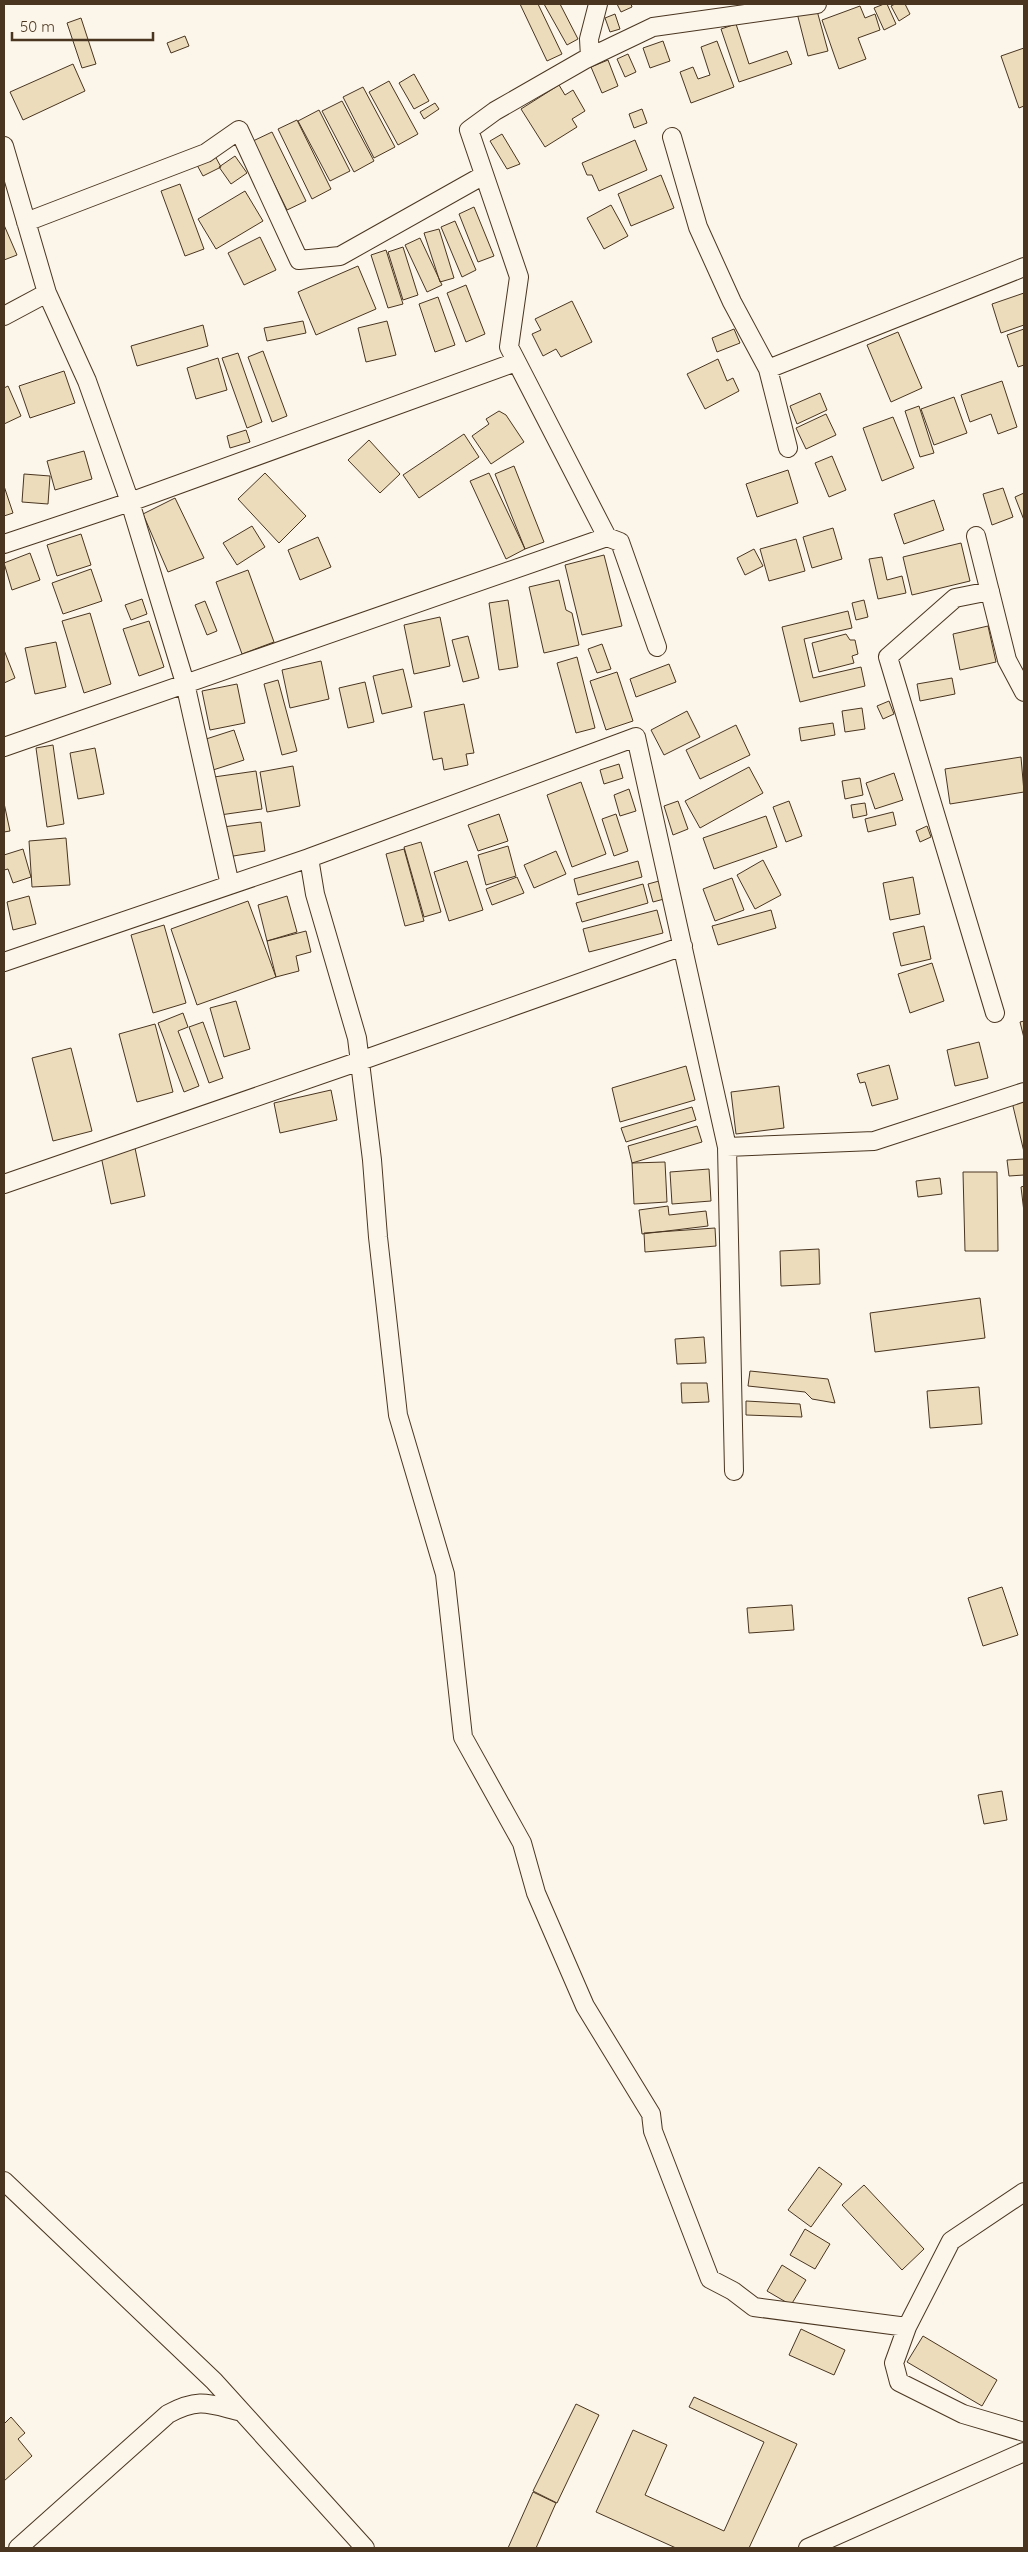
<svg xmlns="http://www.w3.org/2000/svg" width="1028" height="2552" font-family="Quicksand,sans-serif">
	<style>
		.building { fill: #ecdcbc; stroke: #4a3520 }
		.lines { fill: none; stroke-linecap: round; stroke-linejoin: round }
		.street-casing { stroke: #4a3520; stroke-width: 20 }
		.street { stroke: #fbf6e9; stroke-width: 18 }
	</style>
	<rect width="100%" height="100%" fill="#fbf6e9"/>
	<path class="building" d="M 520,4 L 538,4 L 562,54 L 547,61 Z
		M 544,4 L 560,4 L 578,39 L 567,45 Z
		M 617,4 L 631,4 L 632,7 L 621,12 Z
		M 884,4 L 887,4 L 896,24 L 884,30 L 874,8 Z
		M 895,4 L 905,4 L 910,14 L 899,21 L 891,6 Z
		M 860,6 L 865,18 L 875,14 L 880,30 L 858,38 L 866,59 L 839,69 L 822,20 Z
		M 816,7 L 828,51 L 808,56 L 797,13 Z
		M 615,14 L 620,29 L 610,32 L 605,18 Z
		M 81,18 L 96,64 L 82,68 L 67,23 Z
		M 736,24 L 749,64 L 787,51 L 792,64 L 739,82 L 721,29 Z
		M 185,36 L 189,46 L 171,53 L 167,43 Z
		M 663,41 L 670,61 L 650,68 L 643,48 Z
		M 717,41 L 734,87 L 691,103 L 680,72 L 693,67 L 698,79 L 710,75 L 701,47 Z
		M 1024,48 L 1024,106 L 1019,108 L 1001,56 Z
		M 628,54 L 636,72 L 625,77 L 617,59 Z
		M 608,60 L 618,86 L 602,93 L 591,67 Z
		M 73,64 L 85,91 L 23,120 L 10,92 Z
		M 414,74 L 429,101 L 414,109 L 399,83 Z
		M 389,81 L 418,134 L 398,145 L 369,92 Z
		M 559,85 L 565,95 L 573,90 L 585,111 L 572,119 L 577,127 L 545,147 L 521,109 Z
		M 363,87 L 395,147 L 374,158 L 343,97 Z
		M 342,101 L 374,161 L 354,172 L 322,111 Z
		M 435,103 L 439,109 L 424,119 L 420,112 Z
		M 642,109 L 647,123 L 634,128 L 629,114 Z
		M 319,110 L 350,171 L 330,181 L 298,121 Z
		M 297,120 L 331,189 L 312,199 L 278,129 Z
		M 272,132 L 306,201 L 287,210 L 253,141 Z
		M 502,134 L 520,164 L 507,169 L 490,141 Z
		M 635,140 L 647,170 L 599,191 L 592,175 L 587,175 L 582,163 Z
		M 215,156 L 221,167 L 203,176 L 197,165 Z
		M 235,156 L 247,173 L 231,184 L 219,167 Z
		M 661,175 L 674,208 L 631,226 L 618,194 Z
		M 180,184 L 204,249 L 185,256 L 161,191 Z
		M 245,191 L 263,221 L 216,249 L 198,219 Z
		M 611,205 L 628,236 L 604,249 L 587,218 Z
		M 474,207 L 494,256 L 478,262 L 459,214 Z
		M 455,221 L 476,270 L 462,277 L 441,227 Z
		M 4,225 L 17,255 L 4,260 Z
		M 439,229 L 454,278 L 440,282 L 424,233 Z
		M 260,237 L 276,270 L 244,285 L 228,253 Z
		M 420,238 L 442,285 L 427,292 L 405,245 Z
		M 403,247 L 418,295 L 403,300 L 388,252 Z
		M 386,250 L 403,304 L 388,308 L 371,255 Z
		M 358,266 L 376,309 L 316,335 L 298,292 Z
		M 466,285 L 485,334 L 466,342 L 447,293 Z
		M 1024,293 L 1024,325 L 1001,333 L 992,304 Z
		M 438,297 L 455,345 L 435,352 L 419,304 Z
		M 572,301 L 592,342 L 561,357 L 556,349 L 543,356 L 532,334 L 541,330 L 535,319 Z
		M 303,321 L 306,333 L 267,341 L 264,328 Z
		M 387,321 L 396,355 L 366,362 L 358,328 Z
		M 203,325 L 208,346 L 137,366 L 131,346 Z
		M 734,329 L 740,343 L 717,352 L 712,338 Z
		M 1024,329 L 1024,365 L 1018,367 L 1007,335 Z
		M 898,332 L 922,388 L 891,402 L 867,345 Z
		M 263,351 L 287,416 L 272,422 L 248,357 Z
		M 238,353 L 262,422 L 247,428 L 222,358 Z
		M 218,358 L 227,390 L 196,399 L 187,368 Z
		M 718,359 L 727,381 L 733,378 L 739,391 L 705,409 L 687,374 Z
		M 64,371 L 75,403 L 30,418 L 19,386 Z
		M 1002,381 L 1017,427 L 998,434 L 991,414 L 970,422 L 961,395 Z
		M 8,386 L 21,416 L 4,424 L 4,388 Z
		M 820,393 L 827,410 L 797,424 L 790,406 Z
		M 954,397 L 967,433 L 934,445 L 921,409 Z
		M 919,406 L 934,453 L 920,457 L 905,411 Z
		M 499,411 L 506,415 L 524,442 L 491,464 L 472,436 L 489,424 L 486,419 Z
		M 826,414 L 836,435 L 806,449 L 796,428 Z
		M 893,417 L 914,468 L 882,481 L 863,428 Z
		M 246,430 L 250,442 L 230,448 L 227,436 Z
		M 464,434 L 479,457 L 419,498 L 403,475 Z
		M 369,440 L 400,474 L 380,493 L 348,460 Z
		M 84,451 L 92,479 L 55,490 L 47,461 Z
		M 832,456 L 846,490 L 829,497 L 815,463 Z
		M 514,466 L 544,542 L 525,549 L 495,474 Z
		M 788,470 L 798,503 L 757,517 L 746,484 Z
		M 265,473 L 306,516 L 279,543 L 238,499 Z
		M 489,473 L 525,549 L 506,559 L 470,481 Z
		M 24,474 L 50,476 L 48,504 L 22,502 Z
		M 4,486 L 13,513 L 4,516 Z
		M 1003,488 L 1013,517 L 992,525 L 983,494 Z
		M 1024,493 L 1024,520 L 1015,497 Z
		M 175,498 L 204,558 L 168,572 L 143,514 Z
		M 934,500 L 944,530 L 904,544 L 894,514 Z
		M 252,526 L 265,547 L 237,565 L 223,543 Z
		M 833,528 L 842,559 L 812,568 L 803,537 Z
		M 81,534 L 91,565 L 57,576 L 47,545 Z
		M 318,537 L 331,567 L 300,580 L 288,550 Z
		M 796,539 L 805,571 L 769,581 L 760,549 Z
		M 961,543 L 970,581 L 912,595 L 903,557 Z
		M 754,549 L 763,566 L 745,575 L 737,558 Z
		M 30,553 L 40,580 L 12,590 L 4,563 Z
		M 604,555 L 622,626 L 582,635 L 565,565 Z
		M 882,557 L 887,580 L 902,576 L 906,593 L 878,599 L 869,559 Z
		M 91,569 L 102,601 L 63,614 L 52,583 Z
		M 248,570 L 274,642 L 242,654 L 216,582 Z
		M 559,580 L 566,610 L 572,613 L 579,645 L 544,653 L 529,587 Z
		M 142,599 L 147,614 L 131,620 L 125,605 Z
		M 508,600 L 518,667 L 499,670 L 489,603 Z
		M 864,600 L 868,617 L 856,620 L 852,603 Z
		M 205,601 L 217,631 L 207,635 L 195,605 Z
		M 848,611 L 852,628 L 804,639 L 813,678 L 861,667 L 865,686 L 800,702 L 782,627 Z
		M 90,613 L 111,684 L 84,693 L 62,621 Z
		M 440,617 L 450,666 L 414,674 L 404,625 Z
		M 149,621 L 164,667 L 139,676 L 123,629 Z
		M 988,626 L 996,662 L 960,670 L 953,634 Z
		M 846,634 L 850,640 L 855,640 L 858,654 L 852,656 L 854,663 L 819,672 L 812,643 Z
		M 468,636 L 479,678 L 463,682 L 452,640 Z
		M 56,642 L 66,687 L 35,694 L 25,648 Z
		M 602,644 L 611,669 L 597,673 L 588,649 Z
		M 4,650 L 15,678 L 4,683 Z
		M 577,657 L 595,728 L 576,733 L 557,663 Z
		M 321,661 L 329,699 L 290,708 L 282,670 Z
		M 669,664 L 676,682 L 636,697 L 630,679 Z
		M 403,669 L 412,707 L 382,714 L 373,676 Z
		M 617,672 L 633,721 L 606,730 L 590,681 Z
		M 952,678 L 955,694 L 920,701 L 917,684 Z
		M 278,680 L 297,751 L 282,755 L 264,684 Z
		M 365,682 L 374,722 L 348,728 L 339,688 Z
		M 237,684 L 245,723 L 210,730 L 202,691 Z
		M 889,701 L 894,714 L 883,719 L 877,706 Z
		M 464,704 L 474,753 L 466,754 L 468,765 L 444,770 L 442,758 L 433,760 L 424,712 Z
		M 862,708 L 865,729 L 845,732 L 842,711 Z
		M 687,711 L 700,737 L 664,755 L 651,730 Z
		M 833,723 L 835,735 L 801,741 L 799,728 Z
		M 736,725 L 750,755 L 700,779 L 686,750 Z
		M 234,730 L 244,760 L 213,770 L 203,740 Z
		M 53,745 L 64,824 L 47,827 L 36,748 Z
		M 95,748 L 104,794 L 78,799 L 70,753 Z
		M 1021,757 L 1024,792 L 950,804 L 945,769 Z
		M 619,764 L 623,778 L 604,784 L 600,770 Z
		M 293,766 L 300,806 L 267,812 L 260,772 Z
		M 749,767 L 763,793 L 700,828 L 685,801 Z
		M 256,771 L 262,809 L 220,815 L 214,777 Z
		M 894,773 L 903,800 L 875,809 L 866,783 Z
		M 860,778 L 863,795 L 845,799 L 842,781 Z
		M 581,782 L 606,854 L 572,867 L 547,795 Z
		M 629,789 L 636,811 L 620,816 L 614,795 Z
		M 678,801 L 688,829 L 673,835 L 664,806 Z
		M 789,801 L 802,836 L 786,842 L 773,807 Z
		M 4,803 L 10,831 L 4,832 Z
		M 865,803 L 867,815 L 853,818 L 851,805 Z
		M 893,812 L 896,825 L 868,832 L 865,819 Z
		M 499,814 L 508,841 L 478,851 L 468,825 Z
		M 616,814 L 628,851 L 614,856 L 602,819 Z
		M 766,816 L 777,847 L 714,869 L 703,838 Z
		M 261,822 L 265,851 L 227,857 L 223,827 Z
		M 927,826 L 931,837 L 920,842 L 916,831 Z
		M 66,838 L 70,885 L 32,887 L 29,841 Z
		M 421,842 L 441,912 L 424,917 L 404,847 Z
		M 508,846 L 516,876 L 486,885 L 478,855 Z
		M 23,849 L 31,877 L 13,883 L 8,869 L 4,870 L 4,855 Z
		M 404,849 L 424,921 L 405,926 L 386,854 Z
		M 556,851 L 566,874 L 534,888 L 524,865 Z
		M 763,860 L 781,895 L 755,909 L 737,875 Z
		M 467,861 L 483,910 L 449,921 L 434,872 Z
		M 638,861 L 642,877 L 578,895 L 574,879 Z
		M 517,877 L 524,893 L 492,905 L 486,889 Z
		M 913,877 L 920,914 L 890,920 L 883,883 Z
		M 732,878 L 744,910 L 715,921 L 703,889 Z
		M 659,881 L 664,899 L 653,902 L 648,884 Z
		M 643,884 L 648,903 L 582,922 L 576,903 Z
		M 29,896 L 36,924 L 13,930 L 7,902 Z
		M 287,896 L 297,932 L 267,941 L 258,905 Z
		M 248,901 L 276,977 L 197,1005 L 171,929 Z
		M 657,910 L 663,933 L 589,952 L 583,929 Z
		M 771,910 L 776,928 L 718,945 L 712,926 Z
		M 164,925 L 186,1003 L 153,1013 L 131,935 Z
		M 924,926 L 931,959 L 901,966 L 893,933 Z
		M 306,931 L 311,952 L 296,956 L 299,971 L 276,977 L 267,941 Z
		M 932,963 L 944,1001 L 910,1013 L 898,974 Z
		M 236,1001 L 250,1049 L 224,1057 L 210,1008 Z
		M 183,1013 L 188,1027 L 178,1031 L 199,1086 L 184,1092 L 158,1023 Z
		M 1024,1021 L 1024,1038 L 1020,1022 Z
		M 203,1022 L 223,1078 L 209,1083 L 189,1027 Z
		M 155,1024 L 173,1092 L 137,1102 L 119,1034 Z
		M 979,1042 L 988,1078 L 955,1086 L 947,1050 Z
		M 71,1048 L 92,1131 L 53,1141 L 32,1058 Z
		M 889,1065 L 898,1099 L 872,1106 L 865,1082 L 860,1083 L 857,1074 Z
		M 686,1066 L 695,1100 L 620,1122 L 612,1088 Z
		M 779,1086 L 784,1128 L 736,1134 L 731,1092 Z
		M 331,1090 L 337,1120 L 280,1133 L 274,1103 Z
		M 1024,1099 L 1024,1152 L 1012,1102 Z
		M 692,1107 L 696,1120 L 626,1142 L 621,1128 Z
		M 697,1126 L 702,1142 L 632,1163 L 628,1146 Z
		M 135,1148 L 145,1196 L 111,1204 L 101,1156 Z
		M 1024,1159 L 1024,1175 L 1009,1176 L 1007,1160 Z
		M 665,1162 L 667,1202 L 634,1204 L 632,1163 Z
		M 709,1169 L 711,1201 L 672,1204 L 670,1172 Z
		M 963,1172 L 997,1172 L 998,1251 L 965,1251 Z
		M 940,1178 L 942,1194 L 918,1197 L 916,1181 Z
		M 1024,1186 L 1024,1212 L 1021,1187 Z
		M 668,1206 L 669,1215 L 706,1211 L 708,1226 L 642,1234 L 639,1210 Z
		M 715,1228 L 716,1246 L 645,1252 L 644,1233 Z
		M 819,1249 L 820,1284 L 781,1286 L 780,1251 Z
		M 980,1298 L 985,1338 L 875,1352 L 870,1313 Z
		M 704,1337 L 706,1363 L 677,1364 L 675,1339 Z
		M 750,1371 L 828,1379 L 835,1403 L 812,1399 L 805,1392 L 748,1386 Z
		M 681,1383 L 707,1383 L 709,1402 L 682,1403 Z
		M 979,1387 L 982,1424 L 930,1428 L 927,1391 Z
		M 746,1401 L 800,1404 L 802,1417 L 746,1415 Z
		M 1002,1587 L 1018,1635 L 983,1646 L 968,1598 Z
		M 792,1605 L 794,1630 L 749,1633 L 747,1608 Z
		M 1002,1791 L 1007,1820 L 984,1824 L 978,1795 Z
		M 819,2167 L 842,2184 L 811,2227 L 788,2210 Z
		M 864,2185 L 924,2249 L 902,2270 L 842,2205 Z
		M 805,2229 L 830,2244 L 815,2269 L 790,2255 Z
		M 782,2265 L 806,2280 L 791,2305 L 767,2291 Z
		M 801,2329 L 845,2350 L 834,2375 L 789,2355 Z
		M 923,2336 L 997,2380 L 982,2406 L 907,2362 Z
		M 694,2397 L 797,2444 L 749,2548 L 676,2548 L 596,2512 L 633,2430 L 667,2445 L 645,2495 L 724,2531 L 764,2442 L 689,2407 Z
		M 576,2404 L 599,2415 L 557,2503 L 533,2491 Z
		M 11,2417 L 25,2433 L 18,2439 L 32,2456 L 4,2481 L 4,2421 L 5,2423 Z
		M 533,2492 L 556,2503 L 536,2548 L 508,2548 Z"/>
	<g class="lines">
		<g class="street-casing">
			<path id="street" d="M 590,57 L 589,39 L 598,4
				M 672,137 L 698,227 L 732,302 L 768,369 L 788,448
				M 4,146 L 47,293 L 87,381 L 130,502 L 185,683 L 230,885
				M 26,222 L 206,153 L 239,130 L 299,260 L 340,256 L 484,175
				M 4,316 L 47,293
				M 768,369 L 1024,267
				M 976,536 L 1007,660 L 1024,692
				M 607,537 L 620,542 L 657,647
				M 4,544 L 130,502 L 516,362
				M 990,591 L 955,598 L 888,657 L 995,1013
				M 4,747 L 607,537 L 509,347 L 519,277 L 469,130 L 495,111 L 584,60 L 653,27 L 817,4
				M 309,858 L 636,737 L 727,1147 L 734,1471
				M 4,962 L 309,858 L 315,894 L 357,1038 L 372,1160 L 378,1237 L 398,1415 L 445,1574 L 463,1737 L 522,1843 L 536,1893 L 585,2006 L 651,2114 L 653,2131 L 710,2279 L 733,2291 L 754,2307 L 907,2327 L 894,2363 L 899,2382 L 963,2414 L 1024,2432
				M 727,1147 L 874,1141 L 1024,1092
				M 4,1184 L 360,1061 L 683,946
				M 4,2181 L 214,2381 L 365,2548
				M 907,2327 L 951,2241 L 1024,2192
				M 18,2548 L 168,2414 C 200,2397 209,2404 242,2412
				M 808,2548 L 1024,2452"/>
		</g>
		<use href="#street" class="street"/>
	</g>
	<rect width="1028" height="2552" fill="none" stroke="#4a3520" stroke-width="10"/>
	<path d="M12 32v8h141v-8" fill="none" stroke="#4a3520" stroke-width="2.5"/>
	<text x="20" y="32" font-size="15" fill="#4a3520" stroke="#fbf6e9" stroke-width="4" paint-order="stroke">50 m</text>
</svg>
